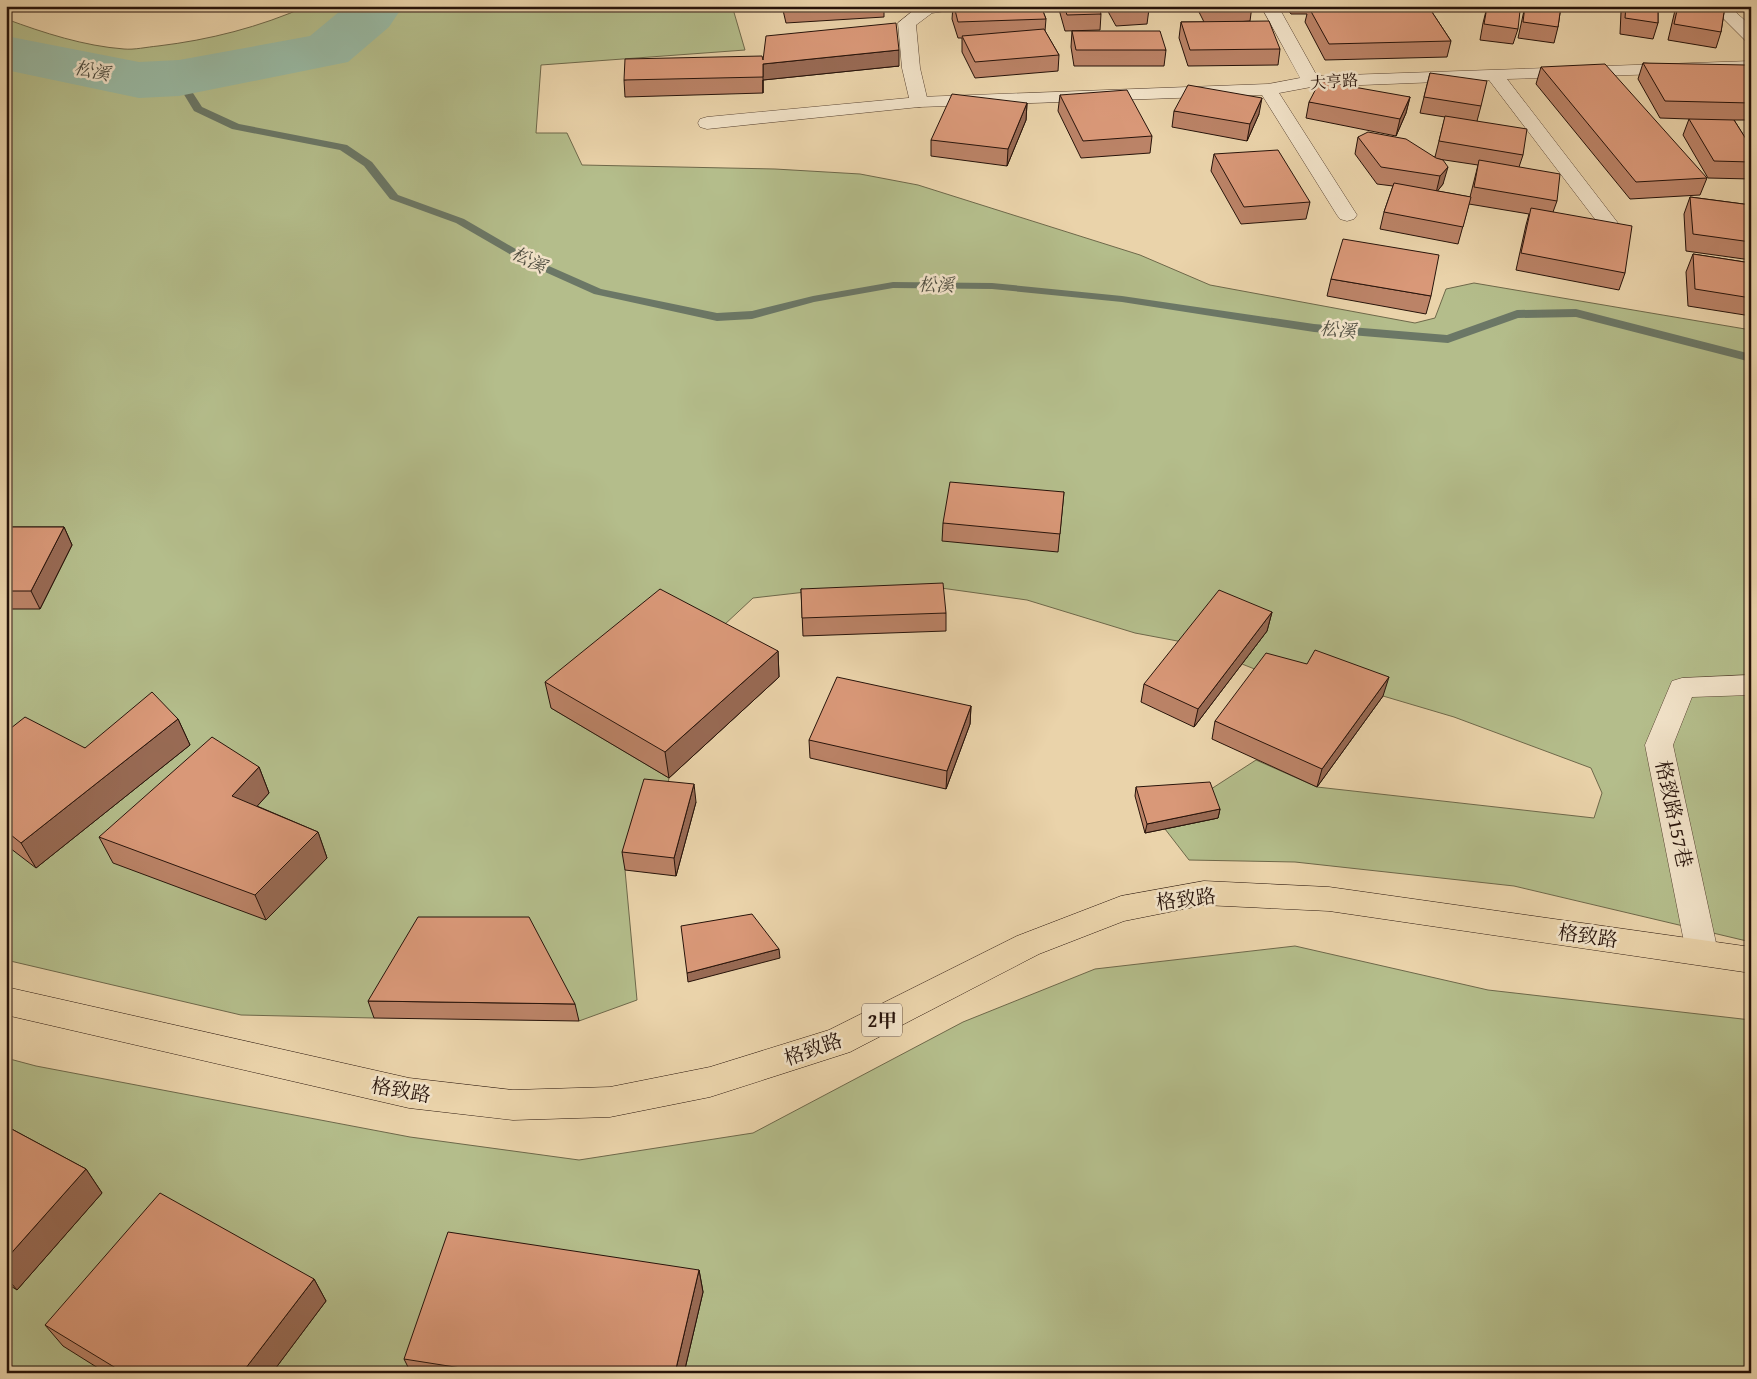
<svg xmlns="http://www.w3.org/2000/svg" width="1757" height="1379" font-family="'Gentium Book Plus','Noto Serif TC',serif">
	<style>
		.green { fill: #b4bd8b; stroke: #6e684a }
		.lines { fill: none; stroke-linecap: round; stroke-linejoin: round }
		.stream { fill: #6b7766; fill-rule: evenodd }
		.river { fill: #99b9a3; fill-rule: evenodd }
		.lane-casing { stroke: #584332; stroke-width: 1 }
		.street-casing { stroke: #584332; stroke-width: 1 }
		.primary-casing { stroke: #27130a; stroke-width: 1 }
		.lane { fill: #f1e2c8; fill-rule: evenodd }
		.street { fill: #f1e2c8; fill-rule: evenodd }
		.primary { fill: #ead3aa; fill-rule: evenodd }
		.wall { fill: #bb8367; stroke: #27130a; fill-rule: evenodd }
		.shaded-wall { fill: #986a54; stroke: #27130a }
		.building { fill: #d99878; stroke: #27130a }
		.labels { text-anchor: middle; stroke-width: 5; stroke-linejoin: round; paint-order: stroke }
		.far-street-label { font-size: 16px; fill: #27130a; stroke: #f1e2c8 }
		.far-water-label { font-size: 18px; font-style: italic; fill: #4f4d40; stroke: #f1e2c8 }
		.shield { fill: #f1e2c8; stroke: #645143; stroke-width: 1 }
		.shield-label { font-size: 19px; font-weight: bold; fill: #27130a }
		.street-label { font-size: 20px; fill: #27130a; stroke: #f1e2c8 }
	</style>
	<rect width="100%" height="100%" fill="#ead3aa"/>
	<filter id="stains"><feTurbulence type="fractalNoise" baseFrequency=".004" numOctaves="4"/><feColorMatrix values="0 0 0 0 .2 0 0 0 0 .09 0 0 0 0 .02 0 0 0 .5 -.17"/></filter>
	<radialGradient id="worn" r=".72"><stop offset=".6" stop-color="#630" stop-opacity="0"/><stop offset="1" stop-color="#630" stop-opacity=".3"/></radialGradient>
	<path class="green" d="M 307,6 L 755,6 L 733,9 L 745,50 L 541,65 L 536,133 L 567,133 L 582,165 L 775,169 L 860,174 L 918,185 L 1140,255 L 1210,285 L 1415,323 L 1435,318 L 1446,289 L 1474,283 L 1751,330 L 1751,942 L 1514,886 L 1295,862 L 1189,860 L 1165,829 L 1218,818 L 1208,791 L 1256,760 L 1317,787 L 1594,818 L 1602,793 L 1591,768 L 1454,717 L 1383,696 L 1311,669 L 1262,672 L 1242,664 L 1267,631 L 1188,643 L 1135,633 L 1027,600 L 941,588 L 841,588 L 753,598 L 709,639 L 551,708 L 669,778 L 665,799 L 625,870 L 637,1000 L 579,1021 L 533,935 L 374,1018 L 241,1015 L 6,960 L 6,19 C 44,33 84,46 124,49 C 134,50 147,47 158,46 C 209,40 260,27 307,6 Z
		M 1295,946 L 1488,990 L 1751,1020 L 1751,1373 L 6,1373 L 6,1058 L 36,1066 L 410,1137 L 579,1160 L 753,1133 L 963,1022 L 1095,969 Z"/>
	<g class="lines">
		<path class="stream" d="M 179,75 L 182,76 L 202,107 L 239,124 L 347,145 L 372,162 L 398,195 L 464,219 L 533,259 L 601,289 L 717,313 L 752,311 L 813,296 L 893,282 L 992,283 L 1122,296 L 1314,324 L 1447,335 L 1517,310 L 1576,309 L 1751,354 L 1751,362 L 1576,317 L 1518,318 L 1448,343 L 1314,332 L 1122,302 L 992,289 L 893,288 L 814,302 L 752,319 L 717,321 L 594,294 L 525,263 L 456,223 L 390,199 L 364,166 L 340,150 L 232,129 L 194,111 L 174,78 Z"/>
		<path class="river" d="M 346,6 L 403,6 L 389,27 L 348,62 L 179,96 L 139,98 L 6,70 L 6,36 L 139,62 L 179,60 L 310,36 Z"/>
		<g class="lane-casing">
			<path id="lane" d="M 1261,6 L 1278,6 L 1317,76 L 1751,61 L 1751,71 L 1507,79 L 1621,227 L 1618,231 L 1611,233 L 1604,231 L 1489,80 L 1311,87 L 1279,93 L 1357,215 L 1354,219 L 1347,221 L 1340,219 L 1337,215 L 1262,95 L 919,107 L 707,129 L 700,127 L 698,123 L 700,119 L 707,117 L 919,97 L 1268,84 L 1300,78 Z"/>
		</g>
		<g class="street-casing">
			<path id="street" d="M 919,6 L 954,6 L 952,10 L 932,13 L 916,25 L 920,68 L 928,102 L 925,106 L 919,107 L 913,106 L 910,102 L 902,68 L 898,23 Z
				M 1711,6 L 1729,6 L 1751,26 L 1751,41 L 1745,40 Z
				M 1751,675 L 1751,695 L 1692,697 L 1673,745 L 1718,952 L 1713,961 L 1702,965 L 1691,961 L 1686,952 L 1645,745 L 1672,681 L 1682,678 Z"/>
		</g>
		<g class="primary-casing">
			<path id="primary" d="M 1204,881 L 1329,887 L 1751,947 L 1751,973 L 1329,911 L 1204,905 L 1124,921 L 1039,954 L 850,1052 L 710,1097 L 610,1117 L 513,1120 L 409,1108 L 6,1015 L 6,987 L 409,1078 L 513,1090 L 610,1087 L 710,1067 L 829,1030 L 1017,936 L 1121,896 Z"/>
		</g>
		<use href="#lane" class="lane"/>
		<use href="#street" class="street"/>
		<use href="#primary" class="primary"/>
	</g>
	<path class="wall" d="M 782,6 L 884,6 L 884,17 L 786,23 Z
		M 953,6 L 1041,6 L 1046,19 L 1045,31 L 1059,55 L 1058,71 L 975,78 L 962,52 L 962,38 L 958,38 L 952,19 Z
		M 1058,6 L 1064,6 L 1101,14 L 1100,30 L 1065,31 Z
		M 1105,6 L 1147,6 L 1149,9 L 1147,24 L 1116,26 Z
		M 1196,6 L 1252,6 L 1250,21 L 1236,22 L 1280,49 L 1278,65 L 1188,66 L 1179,38 L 1181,22 L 1204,22 Z
		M 1285,6 L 1428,6 L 1451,41 L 1447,57 L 1325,60 L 1305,22 L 1307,14 L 1291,14 Z
		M 1525,6 L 1561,6 L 1558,27 L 1554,43 L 1518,38 Z
		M 1623,6 L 1658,6 L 1658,23 L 1653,39 L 1620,34 L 1621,12 Z
		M 1676,6 L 1725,6 L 1721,32 L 1716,48 L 1668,40 Z
		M 1487,7 L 1518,29 L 1513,44 L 1480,40 L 1483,23 Z
		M 1072,31 L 1166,50 L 1164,66 L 1074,66 L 1071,47 Z
		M 763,60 L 899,66 L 763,80 L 763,93 L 625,97 L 624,80 Z
		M 1643,63 L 1751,72 L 1751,120 L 1734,120 L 1751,147 L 1751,179 L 1708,178 L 1683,135 L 1689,119 L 1660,118 L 1638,79 Z
		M 1541,67 L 1707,178 L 1700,195 L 1630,199 L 1536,84 Z
		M 1430,73 L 1481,106 L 1477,121 L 1523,155 L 1519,167 L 1557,201 L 1553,212 L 1625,273 L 1619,290 L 1516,270 L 1526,225 L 1529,214 L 1469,204 L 1458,244 L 1380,229 L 1384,212 L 1393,186 L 1377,184 L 1355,154 L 1358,137 L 1435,157 L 1445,117 L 1420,113 ZM 1438,159 L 1478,165 L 1470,197 L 1437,191 L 1443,184 Z
		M 1060,95 L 1152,136 L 1150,153 L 1081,158 L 1058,111 Z
		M 1410,97 L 1406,113 L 1396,136 L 1306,118 L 1309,102 Z
		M 1027,103 L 1026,120 L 1007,166 L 931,156 L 931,140 Z
		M 1174,111 L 1259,114 L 1247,141 L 1172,127 Z
		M 1214,154 L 1310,202 L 1306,219 L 1241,224 L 1211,171 Z
		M 1690,197 L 1751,205 L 1751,260 L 1686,251 L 1684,214 Z
		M 1693,254 L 1751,263 L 1751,316 L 1688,306 L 1686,272 Z
		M 1331,279 L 1431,296 L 1426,314 L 1327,296 Z
		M 1064,492 L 1058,552 L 942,541 L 943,523 Z
		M 6,527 L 64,527 L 72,545 L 40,609 L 6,609 Z
		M 801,589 L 946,613 L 946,631 L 803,636 Z
		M 1272,612 L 1267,631 L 1194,727 L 1141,702 L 1144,684 Z
		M 778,651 L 779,677 L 669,778 L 551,708 L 545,682 Z
		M 1383,696 L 1317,787 L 1212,739 L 1215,721 Z
		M 971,706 L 970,724 L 946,789 L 810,758 L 809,740 Z
		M 178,719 L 190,745 L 36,868 L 6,845 L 6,732 L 85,748 Z
		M 259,767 L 269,793 L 257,806 L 318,832 L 327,858 L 266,920 L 113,863 L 99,837 Z
		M 1136,787 L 1220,809 L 1218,818 L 1145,833 L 1135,796 Z
		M 696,802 L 676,876 L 625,870 L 622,852 Z
		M 368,1001 L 575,1004 L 579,1021 L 374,1018 Z
		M 6,1126 L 86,1169 L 102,1193 L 17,1290 L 6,1283 Z
		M 699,1270 L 703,1292 L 684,1373 L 411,1373 L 404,1359 Z
		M 314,1279 L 326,1301 L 272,1373 L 106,1373 L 63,1346 L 45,1325 Z"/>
	<path class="shaded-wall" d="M 899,50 L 899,66 L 763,80 L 763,93 L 763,64 Z
		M 1410,97 L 1406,113 L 1396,136 L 1400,119 Z
		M 1262,98 L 1259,114 L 1247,141 L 1250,124 Z
		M 1027,103 L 1026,120 L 1007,166 L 1008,149 Z
		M 1448,167 L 1443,184 L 1436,193 L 1440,176 Z
		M 64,527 L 72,545 L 40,609 L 31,591 Z
		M 1272,612 L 1267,631 L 1194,727 L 1198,709 Z
		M 778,651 L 779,677 L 669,778 L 665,752 Z
		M 1389,677 L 1383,696 L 1317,787 L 1322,769 Z
		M 971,706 L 970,724 L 946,789 L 947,771 Z
		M 178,719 L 190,745 L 36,868 L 21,843 Z
		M 259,767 L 269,793 L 243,822 L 232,796 Z
		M 694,784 L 696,802 L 676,876 L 674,858 Z
		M 1220,809 L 1218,818 L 1145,833 L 1147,824 Z
		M 318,832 L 327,858 L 266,920 L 255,895 Z
		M 779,949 L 780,958 L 688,982 L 687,973 Z
		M 86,1169 L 102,1193 L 17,1290 L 6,1277 L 6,1259 Z
		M 699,1270 L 703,1292 L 684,1373 L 675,1373 Z
		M 314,1279 L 326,1301 L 272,1373 L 242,1373 Z"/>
	<path class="building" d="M 785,6 L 802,6 L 785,7 Z
		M 954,6 L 1041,6 L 1046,19 L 958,22 Z
		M 1064,6 L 1099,6 L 1101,14 L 1067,15 Z
		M 1115,6 L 1147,6 L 1149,9 L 1117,10 Z
		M 1207,6 L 1231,6 L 1207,7 Z
		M 1308,6 L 1428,6 L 1451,41 L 1329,44 Z
		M 1525,6 L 1561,6 L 1558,27 L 1523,22 Z
		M 1626,6 L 1658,6 L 1658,23 L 1625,18 Z
		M 1678,6 L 1725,6 L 1721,32 L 1674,24 Z
		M 1487,7 L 1520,11 L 1518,29 L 1484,24 Z
		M 1269,21 L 1280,49 L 1190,50 L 1181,22 Z
		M 896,23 L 899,50 L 763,64 L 763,77 L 624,80 L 625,59 L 762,56 L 763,60 L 766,36 Z
		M 1044,29 L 1059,55 L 975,62 L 962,36 Z
		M 1072,31 L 1160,31 L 1166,50 L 1076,50 Z
		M 1643,63 L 1746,65 L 1751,72 L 1751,103 L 1665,101 Z
		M 1605,64 L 1707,178 L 1636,182 L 1541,67 Z
		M 1430,73 L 1487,81 L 1481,106 L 1424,97 Z
		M 1320,81 L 1410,97 L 1400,119 L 1309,102 Z
		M 1188,85 L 1262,98 L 1250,124 L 1174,111 Z
		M 1127,90 L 1152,136 L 1083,141 L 1060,95 Z
		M 952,94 L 1027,103 L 1008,149 L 931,140 Z
		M 1445,116 L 1527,129 L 1523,155 L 1439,141 Z
		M 1689,119 L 1734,120 L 1751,147 L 1751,162 L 1714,161 Z
		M 1368,132 L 1406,139 L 1436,158 L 1443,160 L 1448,167 L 1440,176 L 1381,167 L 1358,137 Z
		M 1278,150 L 1310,202 L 1244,207 L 1214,154 Z
		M 1479,160 L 1560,174 L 1557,201 L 1474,187 Z
		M 1394,183 L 1471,197 L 1463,227 L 1384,212 Z
		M 1690,197 L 1751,205 L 1751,242 L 1693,234 Z
		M 1531,208 L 1632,226 L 1625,273 L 1521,253 Z
		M 1343,239 L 1439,255 L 1431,296 L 1331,279 Z
		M 1693,254 L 1751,263 L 1751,298 L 1695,289 Z
		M 950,482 L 1064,492 L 1060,534 L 943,523 Z
		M 6,527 L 64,527 L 31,591 L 6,591 Z
		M 943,583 L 946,613 L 802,618 L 801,589 Z
		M 660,589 L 778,651 L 665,752 L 545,682 Z
		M 1219,590 L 1272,612 L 1198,709 L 1144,684 Z
		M 1315,650 L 1389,677 L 1322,769 L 1215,721 L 1266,653 L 1307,664 Z
		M 837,677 L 971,706 L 947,771 L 809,740 Z
		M 152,692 L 178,719 L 21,843 L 6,831 L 6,732 L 25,717 L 85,748 Z
		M 212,737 L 259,767 L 232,796 L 318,832 L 255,895 L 99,837 Z
		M 644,779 L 694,784 L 674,858 L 622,852 Z
		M 1210,782 L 1220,809 L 1147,824 L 1136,787 Z
		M 752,914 L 779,949 L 687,973 L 681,926 Z
		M 418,917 L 529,917 L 575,1004 L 368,1001 Z
		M 6,1126 L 86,1169 L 6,1259 Z
		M 160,1193 L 314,1279 L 242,1373 L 124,1373 L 45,1325 Z
		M 448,1232 L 699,1270 L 675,1373 L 493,1373 L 404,1359 Z"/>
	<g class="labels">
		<g class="far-street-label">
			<text transform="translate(1334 81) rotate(-4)" y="6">大亨路</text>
		</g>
		<g class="far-water-label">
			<text transform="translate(92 71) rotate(12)" y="6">松溪</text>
			<text transform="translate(529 260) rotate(27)" y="6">松溪</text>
			<text transform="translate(936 285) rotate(1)" y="6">松溪</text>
			<text transform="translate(1338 330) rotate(5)" y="6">松溪</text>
		</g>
		<rect class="shield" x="862" y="1003.5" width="40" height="33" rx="4"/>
		<g class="shield-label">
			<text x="882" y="1027">2甲</text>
		</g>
		<g class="street-label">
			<text transform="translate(1674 814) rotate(78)" y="7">格致路157巷</text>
			<text transform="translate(1186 899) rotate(-7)" y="7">格致路</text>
			<text transform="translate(1588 936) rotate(8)" y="7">格致路</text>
			<text transform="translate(813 1049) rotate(-19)" y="7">格致路</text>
			<text transform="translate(401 1090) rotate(10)" y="7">格致路</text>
		</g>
	</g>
	<rect width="1757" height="1379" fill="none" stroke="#ead3aa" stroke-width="25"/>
	<rect x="8" y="8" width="1742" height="1364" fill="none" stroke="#27130a" stroke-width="2.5"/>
	<rect x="12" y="12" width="1732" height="1354" fill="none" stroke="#27130a"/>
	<rect width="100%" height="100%" filter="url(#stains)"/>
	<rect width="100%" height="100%" fill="url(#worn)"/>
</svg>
